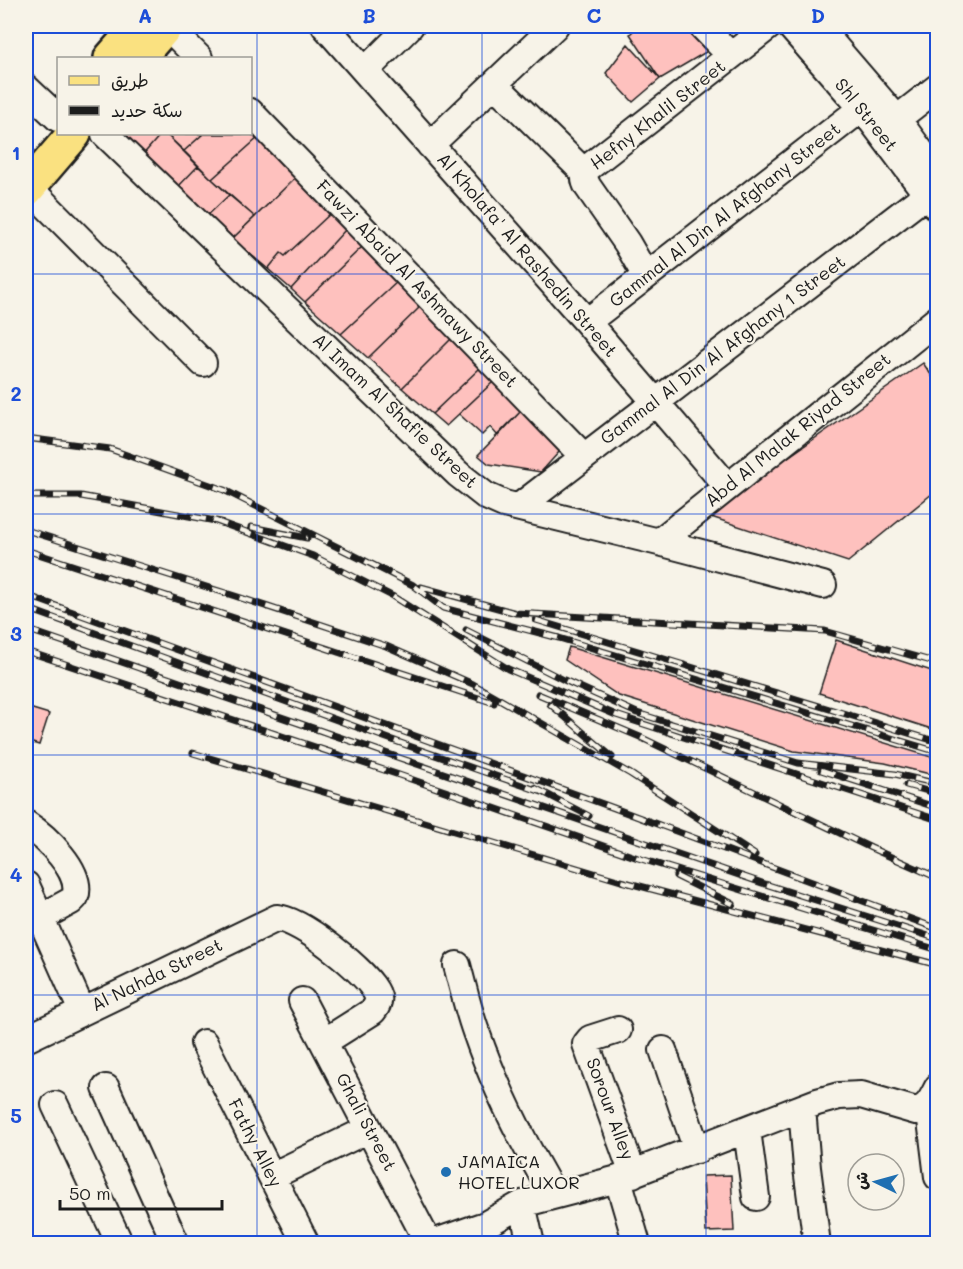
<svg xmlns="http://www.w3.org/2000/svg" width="963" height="1269" font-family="Mali,'Playpen Sans Arabic',sans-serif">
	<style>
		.building { fill: #fec1be; stroke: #1c1c1c; stroke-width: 1.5 }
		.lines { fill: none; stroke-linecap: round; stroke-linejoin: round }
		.minor-casing { stroke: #1c1c1c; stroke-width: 30 }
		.major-casing { stroke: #1c1c1c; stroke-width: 38 }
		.minor { stroke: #f7f3e8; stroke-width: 26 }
		.major { stroke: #fae180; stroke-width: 33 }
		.rail-casing { stroke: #1c1c1c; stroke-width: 7 }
		.rail { stroke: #f7f3e8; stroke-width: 4.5; stroke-dasharray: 14; stroke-linecap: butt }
		.grid { fill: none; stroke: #1d4ed8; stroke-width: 1.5; stroke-opacity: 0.55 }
		.poi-dot { fill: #1f6fb2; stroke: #f7f3e8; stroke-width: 2 }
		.labels { text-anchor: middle; stroke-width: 4.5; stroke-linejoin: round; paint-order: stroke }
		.street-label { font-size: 18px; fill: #1c1c1c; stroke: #f7f3e8 }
		.poi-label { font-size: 18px; fill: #1c1c1c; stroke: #f7f3e8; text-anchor: start }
		.neatline { fill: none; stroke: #1d4ed8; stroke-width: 2 }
		.grid-label { font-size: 20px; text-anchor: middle; font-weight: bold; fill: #1d4ed8 }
	</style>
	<rect width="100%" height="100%" fill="#f7f3e8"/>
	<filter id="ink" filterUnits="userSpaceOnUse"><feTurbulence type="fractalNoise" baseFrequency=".0167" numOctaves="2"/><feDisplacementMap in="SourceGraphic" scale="12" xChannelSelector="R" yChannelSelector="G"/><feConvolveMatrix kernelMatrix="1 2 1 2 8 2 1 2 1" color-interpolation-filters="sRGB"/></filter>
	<g filter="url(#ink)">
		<path class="building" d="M 638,26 L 688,26 L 711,49 L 660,79 L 630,34 Z
			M 628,44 L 660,79 L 633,102 L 606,73 Z
			M 250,128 L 259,137 L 212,179 L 184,151 L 203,134 L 250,134 Z
			M 114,134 L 161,134 L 141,157 Z
			M 161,134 L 166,134 L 198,166 L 176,189 L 141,157 Z
			M 166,134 L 203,134 L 184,151 Z
			M 259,137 L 296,177 L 255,217 L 212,179 Z
			M 198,166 L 229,195 L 207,216 L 176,189 Z
			M 296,177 L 331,213 L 285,256 L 281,253 L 268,269 L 232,239 Z
			M 229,195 L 255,217 L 232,239 L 207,216 Z
			M 331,213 L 346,229 L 291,289 L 268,269 L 281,253 L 285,256 Z
			M 346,229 L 363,246 L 305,302 L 291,289 Z
			M 363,246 L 398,281 L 341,334 L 305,302 Z
			M 398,281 L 421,306 L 368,358 L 341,334 Z
			M 421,306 L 451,339 L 402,388 L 368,358 Z
			M 451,339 L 480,368 L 432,414 L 402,388 Z
			M 923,363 L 938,385 L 938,489 L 848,562 L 705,515 Z
			M 480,368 L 493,382 L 446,426 L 432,414 Z
			M 493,382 L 521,411 L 498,436 L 490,427 L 482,435 L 459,414 Z
			M 521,411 L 560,451 L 541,472 L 489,464 L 478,455 Z
			M 836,640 L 938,673 L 938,731 L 819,693 Z
			M 569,647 L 938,759 L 938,776 L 885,763 L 794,751 L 619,696 L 565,660 Z
			M 26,707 L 49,714 L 39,745 L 26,741 Z
			M 731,1175 L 734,1231 L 706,1232 L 703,1176 Z"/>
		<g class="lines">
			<g class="minor-casing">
				<path id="minor" d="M 167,26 L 199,58
					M 325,26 L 587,322 L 727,486
					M 702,26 L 731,56
					M 790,26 L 862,108 L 938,209
					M 817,26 L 897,119 L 938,175
					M 365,71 L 410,26
					M 494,84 L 585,173
					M 26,88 L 58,118
					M 250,112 L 584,457
					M 897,119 L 938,87
					M 105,134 L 458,474 L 486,496 L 504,504 L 659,542 L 823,585
					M 430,145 L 555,26
					M 28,187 L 203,363
					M 646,276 L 627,243 L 588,187 C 583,179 584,174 589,167 L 769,26
					M 587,322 L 862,108
					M 519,507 L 927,194
					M 659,542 L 938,319
					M 26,824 C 45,836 84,872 75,897 L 71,901 L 40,918
					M 26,885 L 82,1011
					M 457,965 C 463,987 468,1010 476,1032 C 496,1090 523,1143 554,1195
					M 302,1001 L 429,1244
					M 618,1030 L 590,1039 L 586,1044 L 633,1174
					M 26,1039 L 277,918 C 300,919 368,972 377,994 C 380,1000 377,1006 373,1011 L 324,1042
					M 204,1043 L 306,1244
					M 663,1050 L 697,1150
					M 106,1088 L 176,1244
					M 929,1104 L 938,1177
					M 55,1105 L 120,1244
					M 802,1108 L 807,1168 L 817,1244
					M 747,1130 L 756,1197
					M 272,1176 L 369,1129
					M 618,1179 L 637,1244
					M 522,1204 L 531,1244
					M 430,1244 L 485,1225 L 522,1204 L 618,1179 L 817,1102 L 839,1096 L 861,1095 L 916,1111 C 929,1108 932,1098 938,1087"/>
			</g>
			<g class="major-casing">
				<path id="major" d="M 111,58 L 139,26
					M 138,58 L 166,26
					M 26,190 L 74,134"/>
			</g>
			<use href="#minor" class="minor"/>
			<use href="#major" class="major"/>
			<g class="rail-casing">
				<path id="rail" d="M 26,438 L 110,449 L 224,490 L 413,585 L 443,608 L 559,638 L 938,752
					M 26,496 L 81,496 L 221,522
					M 213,520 L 313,556 L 392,596 L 508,669 L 616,715 L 938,820
					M 251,527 L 307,538
					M 26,530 L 235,596 L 386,646 L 473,684 L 634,776
					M 26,550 L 494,703
					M 421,587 L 516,613 L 825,631 L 938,663
					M 26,595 L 614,808 L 938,929
					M 26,608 L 409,746 L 542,792
					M 536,620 L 938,742
					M 26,629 L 762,883 L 938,939
					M 466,630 L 564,680 L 637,713 L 798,763 L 895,774 L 938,784
					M 26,651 L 399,775 L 638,858 L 938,950
					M 538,694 L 640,737 L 871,848 L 938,878
					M 550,704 L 612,757
					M 193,753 L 621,881 L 938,965
					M 821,770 L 938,808
					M 629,773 L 755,855
					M 906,785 L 938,794
					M 535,788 L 589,816
					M 676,876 L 733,904"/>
			</g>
			<use href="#rail" class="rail"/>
		</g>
	</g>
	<path class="grid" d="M 257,26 L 257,1244M 482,26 L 482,1244M 706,26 L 706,1244M 26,274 L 938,274M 26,514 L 938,514M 26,755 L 938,755M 26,995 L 938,995"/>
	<circle class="poi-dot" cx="446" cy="1172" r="6"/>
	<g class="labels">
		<g class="street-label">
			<text transform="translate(658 115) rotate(-38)" y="6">Hefny Khalil Street</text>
			<text transform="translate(866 115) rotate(51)" y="6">Shl Street</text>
			<text transform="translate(725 215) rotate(-38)" y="6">Gammal Al Din Al Afghany Street</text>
			<text transform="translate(527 255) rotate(49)" y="6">Al Kholafa' Al Rashedin Street</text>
			<text transform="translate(417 284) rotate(46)" y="6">Fawzi Abaid Al Ashmawy Street</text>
			<text transform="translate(723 350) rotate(-37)" y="6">Gammal Al Din Al Afghany 1 Street</text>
			<text transform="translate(395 411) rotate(43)" y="6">Al Imam Al Shafie Street</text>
			<text transform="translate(798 430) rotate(-39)" y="6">Abd Al Malak Riyad Street</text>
			<text transform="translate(157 975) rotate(-26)" y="6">Al Nahda Street</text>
			<text transform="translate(610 1109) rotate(70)" y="6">Sorour Alley</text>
			<text transform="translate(366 1122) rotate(62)" y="6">Ghali Street</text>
			<text transform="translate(255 1143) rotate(63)" y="6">Fathy Alley</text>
		</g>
		<g class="poi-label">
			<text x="458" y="1168">JAMAICA<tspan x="458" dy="21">HOTEL LUXOR</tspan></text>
		</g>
	</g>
	<rect width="963" height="1269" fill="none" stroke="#f7f3e8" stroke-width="66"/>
	<rect x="57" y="57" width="195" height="78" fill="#f7f3e8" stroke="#9f9d96" stroke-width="1.5"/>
	<rect x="69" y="76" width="30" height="9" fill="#fae180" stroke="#9f9d96" stroke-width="1.5"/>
	<text x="111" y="87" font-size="18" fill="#1c1c1c">طريق</text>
	<rect x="69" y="106" width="30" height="9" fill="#1c1c1c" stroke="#9f9d96" stroke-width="1.5"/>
	<text x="111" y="117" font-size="18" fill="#1c1c1c">سكة حديد</text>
	<g transform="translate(876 1182) rotate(275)"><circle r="28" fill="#f7f3e8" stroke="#9f9d96" stroke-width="1.5"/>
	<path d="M0-4.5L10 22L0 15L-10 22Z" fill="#1f6fb2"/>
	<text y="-9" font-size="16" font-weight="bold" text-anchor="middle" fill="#1c1c1c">ش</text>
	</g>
	<path d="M60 1200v9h162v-9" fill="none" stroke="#1c1c1c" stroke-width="3"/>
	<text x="69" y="1200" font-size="18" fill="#1c1c1c" stroke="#f7f3e8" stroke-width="4.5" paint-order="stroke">50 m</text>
	<rect x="33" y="33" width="897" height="1203" class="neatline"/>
	<g class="grid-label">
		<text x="145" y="23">A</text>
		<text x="369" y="23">B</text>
		<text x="594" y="23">C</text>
		<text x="818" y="23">D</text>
		<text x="16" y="160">1</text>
		<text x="16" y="401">2</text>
		<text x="16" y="641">3</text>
		<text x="16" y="882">4</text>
		<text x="16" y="1123">5</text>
	</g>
</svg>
